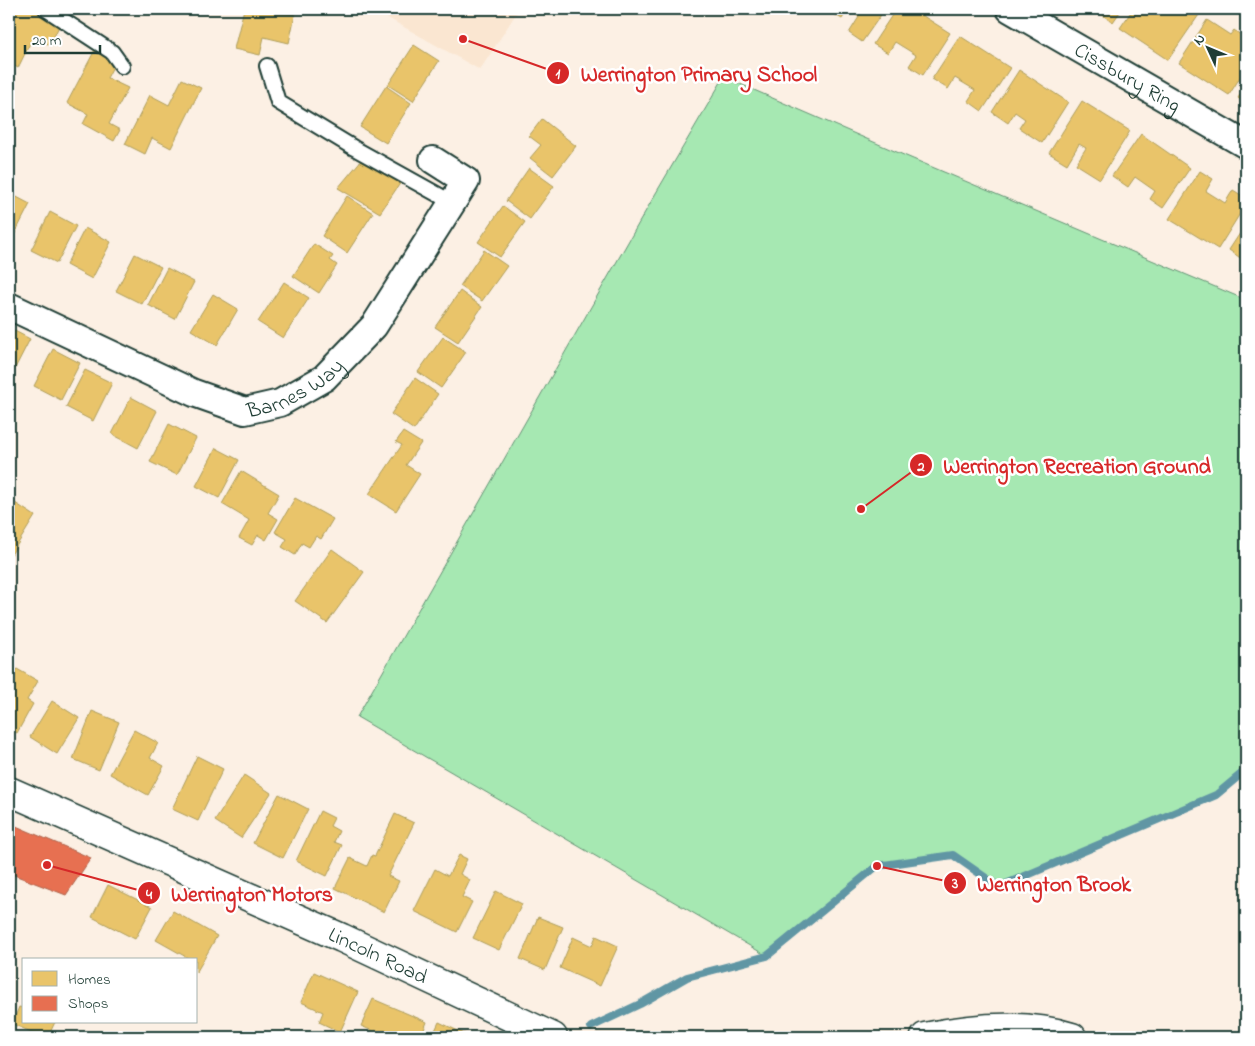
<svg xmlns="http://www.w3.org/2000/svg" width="1255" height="1046" font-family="'Indie Flower',sans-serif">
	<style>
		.built { fill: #fae6d1 }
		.green { fill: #a6e8b2; stroke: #629273 }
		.homes { fill: #e9c46a; stroke: #ac9c5a }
		.shops { fill: #e76f51; stroke: #ab6048 }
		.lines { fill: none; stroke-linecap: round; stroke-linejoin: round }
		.stream { stroke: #6196a4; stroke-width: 8 }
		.service-casing { stroke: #1f3d34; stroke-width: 18 }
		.minor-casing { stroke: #1f3d34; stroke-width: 30 }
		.tertiary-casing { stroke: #1f3d34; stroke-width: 31 }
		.service { stroke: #fff; stroke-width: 14 }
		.minor { stroke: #fff; stroke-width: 26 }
		.tertiary { stroke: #fff; stroke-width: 28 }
		.labels { text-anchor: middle; stroke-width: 5; stroke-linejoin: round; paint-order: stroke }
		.street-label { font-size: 21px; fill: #1f3d34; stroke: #fff }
		.leader { fill: none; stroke: #d62828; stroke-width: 2 }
		.callout-dot { fill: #d62828; stroke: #fff; stroke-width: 2 }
		.mark-label { font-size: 15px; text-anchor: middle; font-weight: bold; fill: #fff }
		.callout-label { font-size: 22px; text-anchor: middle; font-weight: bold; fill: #d62828; stroke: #fff; stroke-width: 5; stroke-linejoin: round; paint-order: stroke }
	</style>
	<rect width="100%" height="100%" fill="#fcf0e4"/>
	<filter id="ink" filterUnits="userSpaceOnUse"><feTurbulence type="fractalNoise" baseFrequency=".02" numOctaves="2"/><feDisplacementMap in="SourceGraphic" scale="10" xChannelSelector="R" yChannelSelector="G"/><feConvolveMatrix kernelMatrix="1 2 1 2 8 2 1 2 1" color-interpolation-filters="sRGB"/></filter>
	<g filter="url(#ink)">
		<path class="built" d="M 372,9 L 519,9 L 480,70 Z"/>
		<path class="green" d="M 724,77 L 906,156 L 1246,300 L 1246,770 L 1216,795 L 999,887 L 952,855 L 877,866 L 767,956 L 357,717 L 656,193 Z"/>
		<path class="homes" d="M 9,9 L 37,9 L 62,20 L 50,45 L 33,37 L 18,68 L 9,63 Z
			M 244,9 L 270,9 L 295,15 L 289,43 L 264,37 L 260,55 L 234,49 Z
			M 826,9 L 885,9 L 862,42 L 849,33 L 859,17 L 848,9 L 842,19 Z
			M 896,9 L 912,9 L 950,33 L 923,75 L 909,66 L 916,55 L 895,42 L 888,53 L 873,44 Z
			M 1093,9 L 1122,9 L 1113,22 Z
			M 1133,9 L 1203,9 L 1168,60 L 1120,28 Z
			M 1207,20 L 1230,35 L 1234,30 L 1246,39 L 1246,68 L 1229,95 L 1179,63 Z
			M 960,36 L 1010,68 L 982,111 L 968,101 L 975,90 L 955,78 L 948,89 L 932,79 Z
			M 414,45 L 439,61 L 413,101 L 388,85 Z
			M 97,46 L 118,57 L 107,78 L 128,88 L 109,124 L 120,130 L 114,141 L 83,124 L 88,114 L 67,103 Z
			M 1019,70 L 1068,102 L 1042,143 L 1019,128 L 1025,119 L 1015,112 L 1008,123 L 992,112 Z
			M 182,79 L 201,88 L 171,148 L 152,138 L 145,154 L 125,144 L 150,95 L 169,105 Z
			M 386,86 L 411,103 L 386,143 L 360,127 Z
			M 1246,86 L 1246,104 L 1238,98 Z
			M 1082,101 L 1130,131 L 1100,179 L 1076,164 L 1086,148 L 1079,144 L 1067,164 L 1049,153 Z
			M 542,119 L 576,146 L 553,176 L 530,158 L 541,145 L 529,136 Z
			M 1141,134 L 1190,168 L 1163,208 L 1150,199 L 1155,191 L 1135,177 L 1128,187 L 1112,176 Z
			M 363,158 L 403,179 L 380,213 L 338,188 Z
			M 529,168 L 554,186 L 530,219 L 506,201 Z
			M 1200,171 L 1213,179 L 1206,191 L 1225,203 L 1233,190 L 1246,198 L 1246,204 L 1218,249 L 1169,219 Z
			M 9,193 L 30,204 L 11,241 L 9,240 Z
			M 347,196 L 373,213 L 347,253 L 322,236 Z
			M 503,206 L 525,222 L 500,257 L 478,242 Z
			M 50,212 L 76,226 L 57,263 L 31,250 Z
			M 1246,224 L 1246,262 L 1229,250 Z
			M 85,228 L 111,242 L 92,279 L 66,265 Z
			M 314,244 L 333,256 L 330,260 L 337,265 L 319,293 L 293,276 Z
			M 484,250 L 507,266 L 482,301 L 460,286 Z
			M 135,254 L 161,267 L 142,304 L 116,291 Z
			M 167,268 L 194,282 L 175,319 L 148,305 Z
			M 284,282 L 309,298 L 283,338 L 258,322 Z
			M 460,291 L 482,307 L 458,342 L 435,327 Z
			M 213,294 L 238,309 L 217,345 L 191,330 Z
			M 9,328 L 30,339 L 11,376 L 9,375 Z
			M 443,337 L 466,352 L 441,388 L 418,372 Z
			M 53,349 L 80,363 L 61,400 L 34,386 Z
			M 85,370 L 112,383 L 93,421 L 66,407 Z
			M 415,378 L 438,394 L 414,430 L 391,414 Z
			M 131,397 L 157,411 L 138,448 L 112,434 Z
			M 169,424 L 196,438 L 177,475 L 150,462 Z
			M 403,432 L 421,443 L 406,465 L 420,474 L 396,511 L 369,494 L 402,445 L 396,442 Z
			M 216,448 L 239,460 L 219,498 L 196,486 Z
			M 241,471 L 279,494 L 268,513 L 278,519 L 266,540 L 258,535 L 252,545 L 239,538 L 249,520 L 222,504 Z
			M 295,498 L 333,519 L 321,539 L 316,536 L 309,547 L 302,543 L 295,555 L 282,547 L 287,539 L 275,532 Z
			M 9,499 L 35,516 L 9,558 Z
			M 332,549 L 364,572 L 327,623 L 295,601 Z
			M 17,669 L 38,681 L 27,700 L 33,704 L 17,733 L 9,729 L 9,684 Z
			M 52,701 L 79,718 L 57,754 L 30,737 Z
			M 92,711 L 119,722 L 99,770 L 73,759 Z
			M 134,730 L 158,743 L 150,758 L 164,766 L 148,795 L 110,774 Z
			M 197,756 L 223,769 L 198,821 L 172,809 Z
			M 244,775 L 271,793 L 241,838 L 215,821 Z
			M 279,794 L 308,809 L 283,858 L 253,843 Z
			M 320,811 L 334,818 L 330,826 L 339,831 L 334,842 L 342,845 L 327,876 L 296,861 Z
			M 395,814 L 414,823 L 388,876 L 399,881 L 384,912 L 335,888 L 350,858 L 367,866 L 372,855 L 375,856 Z
			M 459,855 L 467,859 L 460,874 L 470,880 L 462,897 L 472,902 L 457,932 L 414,911 L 435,869 L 448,876 Z
			M 108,885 L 152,907 L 135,939 L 92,917 Z
			M 496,891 L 522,904 L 499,950 L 473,938 Z
			M 173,911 L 217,936 L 196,973 L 196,960 L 187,960 L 188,958 L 156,940 Z
			M 538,917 L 563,927 L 545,970 L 520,959 Z
			M 596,936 L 618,946 L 600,986 L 560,968 L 573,937 L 592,946 Z
			M 314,972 L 358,992 L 340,1032 L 319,1022 L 323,1012 L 301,1002 Z
			M 373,999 L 427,1022 L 421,1037 L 382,1037 L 382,1035 L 361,1026 Z
			M 19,1007 L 24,1008 L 24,1022 L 55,1022 L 48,1037 L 44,1037 L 12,1024 Z
			M 439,1022 L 471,1037 L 432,1037 Z"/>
		<path class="shops" d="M 9,823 L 91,858 L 66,895 L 9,873 Z"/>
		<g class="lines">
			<path class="stream" d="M 591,1027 L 640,1004 L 687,977 L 767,956 L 877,866 L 953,855 L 999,887 L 1216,795 L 1246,770"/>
			<g class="service-casing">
				<path id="service" d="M 46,9 L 112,52 L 122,66
					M 267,66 L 278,102 L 354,148 L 453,203"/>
			</g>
			<g class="minor-casing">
				<g id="minor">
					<path id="s1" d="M 1010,9 L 1246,145"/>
					<path id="s2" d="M 9,306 L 194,393 L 245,411 L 280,403 L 324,378 L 374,326 L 466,181 L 433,160"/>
				</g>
			</g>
			<g class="tertiary-casing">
				<g id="tertiary">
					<path id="s3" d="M 9,791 L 342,938 L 553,1037"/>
					<path d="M 925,1037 C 973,1027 1025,1022 1072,1037"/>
				</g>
			</g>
			<use href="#service" class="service"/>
			<use href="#minor" class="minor"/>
			<use href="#tertiary" class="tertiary"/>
		</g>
	</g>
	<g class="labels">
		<g class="street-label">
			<text dy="7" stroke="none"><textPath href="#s1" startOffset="136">Cissbury Ring</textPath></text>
			<text dy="7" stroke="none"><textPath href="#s2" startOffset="314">Barnes Way</textPath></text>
			<text dy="7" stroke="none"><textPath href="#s3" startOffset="404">Lincoln Road</textPath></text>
		</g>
	</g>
	<path class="leader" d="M463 39L558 73M861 509L921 465M877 866L955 883M47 865L149 893"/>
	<g class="callout-dot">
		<circle cx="463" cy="39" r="5"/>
		<circle cx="861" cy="509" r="5"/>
		<circle cx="877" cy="866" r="5"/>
		<circle cx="47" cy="865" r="5"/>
		<circle cx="558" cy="73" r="12"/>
		<circle cx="921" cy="465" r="12"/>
		<circle cx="955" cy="883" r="12"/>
		<circle cx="149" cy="893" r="12"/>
	</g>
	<g class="mark-label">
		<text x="558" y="78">1</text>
		<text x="921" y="471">2</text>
		<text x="955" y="888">3</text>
		<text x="149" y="899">4</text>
	</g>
	<g class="callout-label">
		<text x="699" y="81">Werrington Primary School</text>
		<text x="1077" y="473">Werrington Recreation Ground</text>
		<text x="1054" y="891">Werrington Brook</text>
		<text x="252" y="901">Werrington Motors</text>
	</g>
	<rect width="1255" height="1046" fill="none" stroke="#fff" stroke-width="30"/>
	<rect x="15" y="15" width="1225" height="1016" fill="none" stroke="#1f3d34" stroke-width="2" filter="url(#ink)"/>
	<rect x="22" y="958" width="175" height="65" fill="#ffffff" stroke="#a5b1ae"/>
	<rect x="32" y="971" width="25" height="15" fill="#e9c46a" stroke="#a5b1ae"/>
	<text x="68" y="984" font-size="15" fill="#1f3d34">Homes</text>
	<rect x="32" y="996" width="25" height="15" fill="#e76f51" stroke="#a5b1ae"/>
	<text x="68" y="1008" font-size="15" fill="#1f3d34">Shops</text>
	<g transform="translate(1208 48) rotate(314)" stroke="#ffffff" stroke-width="4" paint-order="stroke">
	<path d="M0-4L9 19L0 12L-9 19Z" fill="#1f3d34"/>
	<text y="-8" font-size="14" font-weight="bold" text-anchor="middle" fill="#1f3d34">N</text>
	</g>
	<path d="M25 45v8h75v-8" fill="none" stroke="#1f3d34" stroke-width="2.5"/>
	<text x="32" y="45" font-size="15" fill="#1f3d34" stroke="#ffffff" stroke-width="4" paint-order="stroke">20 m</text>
</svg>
